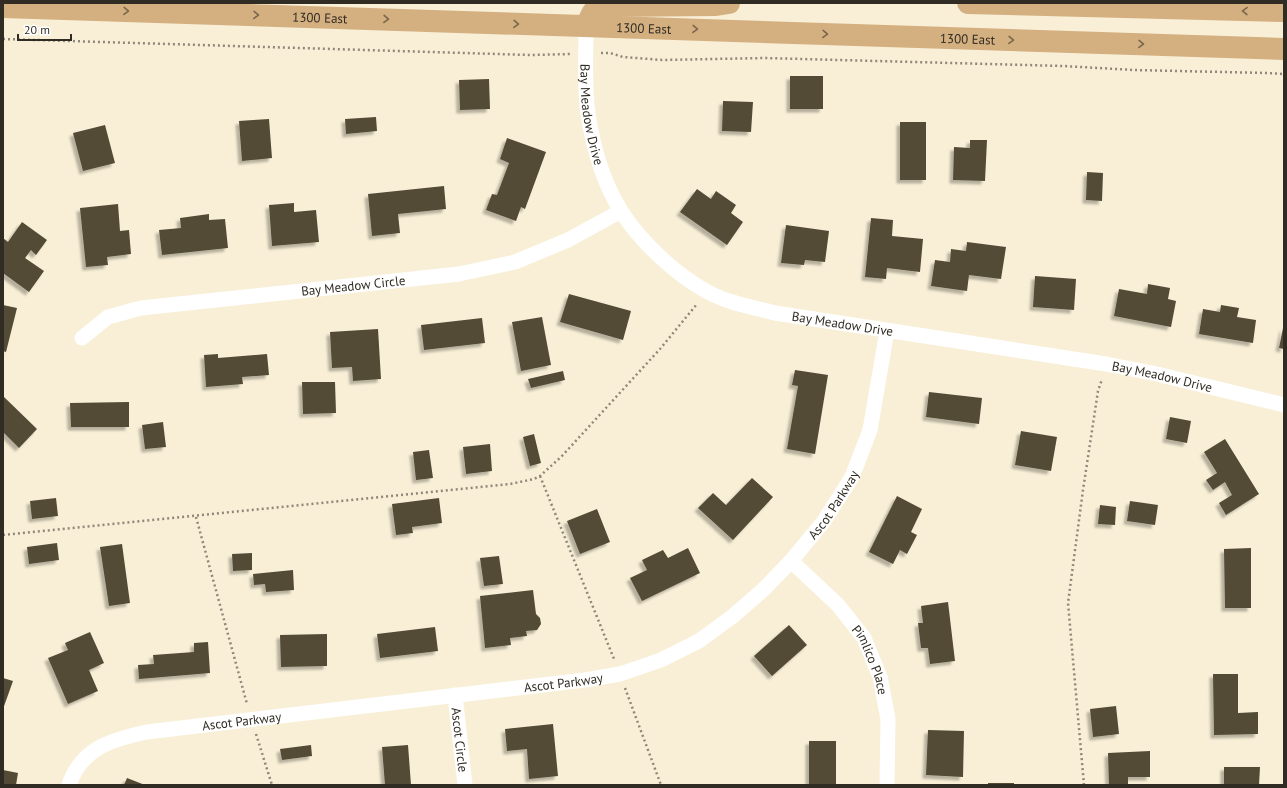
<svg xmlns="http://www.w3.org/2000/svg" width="1287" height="788" font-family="'PT Sans',sans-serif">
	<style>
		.building { fill: #524b36; filter: url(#shadow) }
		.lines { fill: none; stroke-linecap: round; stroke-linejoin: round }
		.path { stroke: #8f8878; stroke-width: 2.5; stroke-dasharray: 2 3; stroke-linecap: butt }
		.street { stroke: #fff; stroke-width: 15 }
		.primary { stroke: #d4af80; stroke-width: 22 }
		.oneway { stroke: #7a674d }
		.labels { text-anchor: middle; stroke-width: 4; stroke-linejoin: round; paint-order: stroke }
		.street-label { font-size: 13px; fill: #302c23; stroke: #fff }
	</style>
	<defs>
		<filter id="shadow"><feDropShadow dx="-3.5" dy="3.5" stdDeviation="1" flood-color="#0004"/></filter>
	</defs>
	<rect width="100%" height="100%" fill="#f8efd6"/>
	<path class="building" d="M 790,76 L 823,76 L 823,109 L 790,109 Z
		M 489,79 L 490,109 L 460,110 L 459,80 Z
		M 723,101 L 753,102 L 751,132 L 722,131 Z
		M 376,117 L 377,131 L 346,134 L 345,119 Z
		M 269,119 L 272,158 L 242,161 L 239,121 Z
		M 900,122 L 926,122 L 926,180 L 900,180 Z
		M 105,125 L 115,163 L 83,171 L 73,133 Z
		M 507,138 L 546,152 L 525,209 L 521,207 L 516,221 L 486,210 L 492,194 L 497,195 L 509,163 L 500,159 Z
		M 970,140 L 987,140 L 985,181 L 953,180 L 954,147 L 970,148 Z
		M 1087,172 L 1103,173 L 1102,201 L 1086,200 Z
		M 444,186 L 446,209 L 398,214 L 400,233 L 372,236 L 368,194 Z
		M 697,189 L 711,199 L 716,191 L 736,205 L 731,213 L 743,222 L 727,245 L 680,212 Z
		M 294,203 L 294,212 L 316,210 L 319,242 L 272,246 L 269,205 Z
		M 118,204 L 120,231 L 129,230 L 131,254 L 107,257 L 108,265 L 86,267 L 80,208 Z
		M 209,214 L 209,220 L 225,219 L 228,248 L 162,255 L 159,230 L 181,228 L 180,218 Z
		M 871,218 L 893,220 L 892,236 L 923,239 L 920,272 L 887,268 L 886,279 L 865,277 Z
		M 22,222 L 47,240 L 36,255 L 31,250 L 25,258 L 44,271 L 29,292 L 3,273 L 3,238 L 8,242 Z
		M 786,225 L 829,231 L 825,262 L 805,260 L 804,265 L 781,263 Z
		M 967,242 L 1006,247 L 1001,279 L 969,275 L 967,291 L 931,286 L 935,260 L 950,262 L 951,249 L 966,251 Z
		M 1035,276 L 1076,279 L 1074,310 L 1033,307 Z
		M 1148,284 L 1170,288 L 1168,299 L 1176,301 L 1171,327 L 1114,316 L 1119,289 L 1147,294 Z
		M 569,294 L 631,311 L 623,340 L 560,322 Z
		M 3,305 L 17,308 L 6,352 L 3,351 Z
		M 1221,305 L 1239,308 L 1237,317 L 1256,320 L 1253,343 L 1199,334 L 1203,309 L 1220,312 Z
		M 542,317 L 551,365 L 521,371 L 512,322 Z
		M 482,318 L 485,343 L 424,350 L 421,325 Z
		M 1283,328 L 1284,328 L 1284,349 L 1279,348 Z
		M 378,329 L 381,379 L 353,381 L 352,367 L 332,368 L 330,332 Z
		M 218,354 L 218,358 L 267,354 L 269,375 L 242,377 L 243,384 L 206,387 L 204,355 Z
		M 795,370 L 828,375 L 815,454 L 787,449 L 798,386 L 792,385 Z
		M 563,371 L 565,380 L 531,388 L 528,379 Z
		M 302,382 L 335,382 L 336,413 L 303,414 Z
		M 929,392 L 982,398 L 979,424 L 926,417 Z
		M 3,396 L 37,429 L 19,448 L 3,432 Z
		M 129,402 L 129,427 L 71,427 L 70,403 Z
		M 1170,417 L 1191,421 L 1187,443 L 1166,439 Z
		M 163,422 L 166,447 L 145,449 L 142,425 Z
		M 1021,431 L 1057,437 L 1051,471 L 1015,465 Z
		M 534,434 L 541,463 L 530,466 L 523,437 Z
		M 1225,439 L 1259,494 L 1226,515 L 1219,503 L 1232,495 L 1225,482 L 1213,490 L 1206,480 L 1217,473 L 1204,452 Z
		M 490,444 L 492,471 L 466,474 L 463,447 Z
		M 429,450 L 433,478 L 416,480 L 413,452 Z
		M 752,478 L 773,497 L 733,540 L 698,508 L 713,493 L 726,505 Z
		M 897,496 L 922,509 L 911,532 L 917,535 L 907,554 L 900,550 L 893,564 L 869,552 Z
		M 56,498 L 58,516 L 32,519 L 30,501 Z
		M 439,498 L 442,523 L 412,527 L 413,533 L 396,535 L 392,504 Z
		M 1130,501 L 1158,505 L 1155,525 L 1127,521 Z
		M 1100,505 L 1116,507 L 1115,525 L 1098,524 Z
		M 597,509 L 610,542 L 580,554 L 567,521 Z
		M 57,543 L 59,560 L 29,564 L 27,547 Z
		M 122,544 L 130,603 L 109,606 L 100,547 Z
		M 688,548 L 700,573 L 642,601 L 630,578 L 647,570 L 642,560 L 663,550 L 668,558 Z
		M 1251,548 L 1251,608 L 1225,608 L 1224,549 Z
		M 252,553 L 252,570 L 233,571 L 232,554 Z
		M 499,556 L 503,584 L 484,586 L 480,558 Z
		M 293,570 L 294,590 L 266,592 L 265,584 L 254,585 L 253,574 Z
		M 533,590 L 536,614 L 540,618 L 541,624 L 537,630 L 526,631 L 527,636 L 510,638 L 511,645 L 485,648 L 480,596 Z
		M 948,602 L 955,661 L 930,664 L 928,648 L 921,648 L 918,623 L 923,623 L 921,606 Z
		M 789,625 L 807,645 L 772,676 L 754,656 Z
		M 435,627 L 438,651 L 380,658 L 377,634 Z
		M 90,632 L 104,663 L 89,670 L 98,691 L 68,704 L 48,658 L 68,650 L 65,643 Z
		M 327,634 L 327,666 L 281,667 L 280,635 Z
		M 208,642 L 210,673 L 139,679 L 138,665 L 154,664 L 153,655 L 194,652 L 194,643 Z
		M 1213,674 L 1238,674 L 1238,713 L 1258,712 L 1258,734 L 1214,735 Z
		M 3,678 L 13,681 L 3,709 Z
		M 1116,706 L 1119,734 L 1093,737 L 1090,709 Z
		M 553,724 L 558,776 L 529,779 L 527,749 L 507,751 L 505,729 Z
		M 928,730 L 964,731 L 963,777 L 926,775 Z
		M 809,741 L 836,741 L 836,785 L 809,785 Z
		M 311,745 L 312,756 L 282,760 L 280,749 Z
		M 408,745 L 411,785 L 385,785 L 382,747 Z
		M 1150,751 L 1150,777 L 1128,777 L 1128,785 L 1109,785 L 1108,753 Z
		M 1224,767 L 1260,767 L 1259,785 L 1224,785 Z
		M 3,770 L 18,773 L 16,785 L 3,785 Z
		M 127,778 L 145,785 L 124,785 Z
		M 988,783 L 1014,783 L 1014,785 L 988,785 Z"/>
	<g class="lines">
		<path class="path" d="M 3,39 L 530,55 L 570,54
			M 601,53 L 610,53 L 623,57 L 662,60 L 765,58 L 1063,66 L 1134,70 L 1267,73 L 1284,74
			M 540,476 L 614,659
			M 196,517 L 247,704
			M 3,535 L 510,484 L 534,479 L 540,476 L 562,456 L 660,349 L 697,304
			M 625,688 L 661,785
			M 256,734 L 272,785
			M 1084,785 L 1068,603 L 1083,490 L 1098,391 L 1102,379"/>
		<g class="street">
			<path id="s1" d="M 586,26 C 586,55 584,85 588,114 C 593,147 603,182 621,211 C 640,241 675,274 706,291 C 727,303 752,307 775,313 L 1106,364 L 1157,374 L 1284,405"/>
			<path id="s2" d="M 82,338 L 108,317 L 141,308 L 459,274 L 515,262 L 568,240 L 621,211"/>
			<path id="s3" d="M 791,561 L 838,605 L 864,638 L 880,677 L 888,719 L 887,785"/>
			<path id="s4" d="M 455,695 L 465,785"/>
			<path id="s5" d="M 69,785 C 81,748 113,739 147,732 L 585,680 L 620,674 L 661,660 L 699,641 L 733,616 L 763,590 L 791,561 L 824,521 L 852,477 L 870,430 L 887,331"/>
		</g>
		<g class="primary">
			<path d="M 968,3 L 1284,11"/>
			<path id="s6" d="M 3,7 L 1284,49"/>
			<path d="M 586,26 L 593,12 L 604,6 L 716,5 L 729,3"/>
		</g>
	</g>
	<defs><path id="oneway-chevron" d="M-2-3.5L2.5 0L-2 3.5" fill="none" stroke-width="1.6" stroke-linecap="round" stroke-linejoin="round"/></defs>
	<g class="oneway">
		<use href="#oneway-chevron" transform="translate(126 11) rotate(2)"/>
		<use href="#oneway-chevron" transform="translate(1245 11) rotate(-179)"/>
		<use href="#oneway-chevron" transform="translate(256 15) rotate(2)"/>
		<use href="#oneway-chevron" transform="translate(386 19) rotate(2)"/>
		<use href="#oneway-chevron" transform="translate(516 24) rotate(2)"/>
		<use href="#oneway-chevron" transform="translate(695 29) rotate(2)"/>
		<use href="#oneway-chevron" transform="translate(825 34) rotate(2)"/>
		<use href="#oneway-chevron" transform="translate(1011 40) rotate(2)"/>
		<use href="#oneway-chevron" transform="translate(1141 44) rotate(2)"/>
	</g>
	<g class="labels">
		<g class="street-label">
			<text dy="5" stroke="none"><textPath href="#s6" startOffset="317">1300 East</textPath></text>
			<text dy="5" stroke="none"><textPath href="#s6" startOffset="641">1300 East</textPath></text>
			<text dy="5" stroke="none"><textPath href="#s6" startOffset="965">1300 East</textPath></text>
			<text dy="5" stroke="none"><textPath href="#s1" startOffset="89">Bay Meadow Drive</textPath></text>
			<text dy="5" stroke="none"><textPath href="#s2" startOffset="281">Bay Meadow Circle</textPath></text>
			<text dy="5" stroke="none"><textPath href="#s1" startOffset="450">Bay Meadow Drive</textPath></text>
			<text dy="5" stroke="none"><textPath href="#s1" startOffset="774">Bay Meadow Drive</textPath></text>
			<text dy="5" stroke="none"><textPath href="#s5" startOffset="855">Ascot Parkway</textPath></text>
			<text dy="5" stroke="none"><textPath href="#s3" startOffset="129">Pimlico Place</textPath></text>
			<text dy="5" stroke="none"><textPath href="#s5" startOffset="519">Ascot Parkway</textPath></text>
			<text dy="5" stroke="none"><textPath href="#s5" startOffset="195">Ascot Parkway</textPath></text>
			<text dy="5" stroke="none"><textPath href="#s4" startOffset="45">Ascot Circle</textPath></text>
		</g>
	</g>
	<rect width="1287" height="788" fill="none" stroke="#302c23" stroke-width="8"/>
	<path d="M18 34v6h53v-6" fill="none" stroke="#302c23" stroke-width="2"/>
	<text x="24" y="34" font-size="12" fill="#302c23" stroke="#ffffff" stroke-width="3" paint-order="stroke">20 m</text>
</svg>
